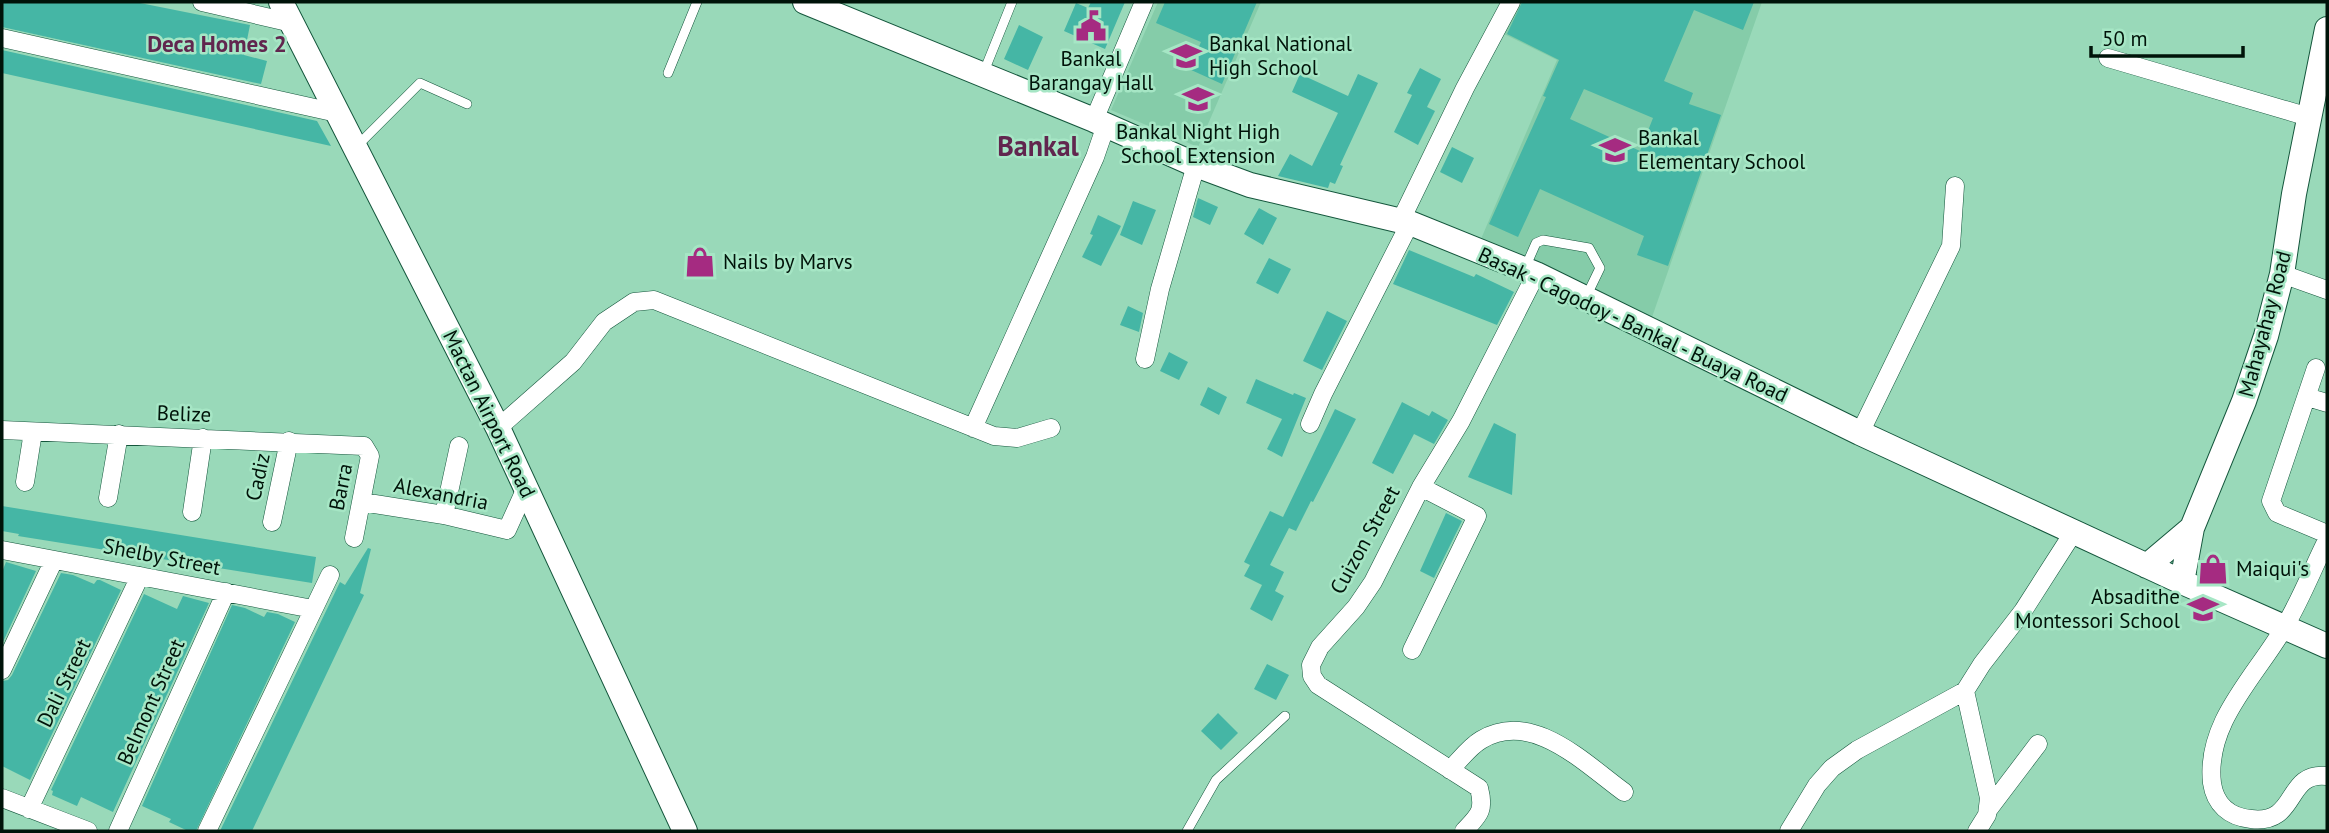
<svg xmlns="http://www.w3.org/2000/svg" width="2329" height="833" font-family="'PT Sans',sans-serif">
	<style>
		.built { fill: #85cca9 }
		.building { fill: #45b6a5; fill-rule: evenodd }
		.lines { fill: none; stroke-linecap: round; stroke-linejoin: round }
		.lane-casing { stroke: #14563c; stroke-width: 10 }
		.street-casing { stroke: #14563c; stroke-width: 19 }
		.secondary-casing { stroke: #14563c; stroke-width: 26 }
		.lane { stroke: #fff; stroke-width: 9 }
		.street { stroke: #fff; stroke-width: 18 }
		.secondary { stroke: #fff; stroke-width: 24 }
		.labels { text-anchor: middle; stroke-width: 5; stroke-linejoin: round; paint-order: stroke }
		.poi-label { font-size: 21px; fill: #001309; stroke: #a6e6c5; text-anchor: start }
		.street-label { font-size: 21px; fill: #001309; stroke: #a6e6c5 }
		.neighbourhood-label { font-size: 23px; font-weight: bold; fill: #61264e; stroke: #a6e6c5 }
		.district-label { font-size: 28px; font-weight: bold; fill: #61264e; stroke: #a6e6c5 }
	</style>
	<rect width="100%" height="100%" fill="#99d9b9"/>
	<path class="built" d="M 1158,2 L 1261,2 L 1198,147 L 1111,110 Z
		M 1517,2 L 1762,2 L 1651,320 L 1481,239 L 1557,60 L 1502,33 Z"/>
	<path class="building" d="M 2,2 L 135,2 L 250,25 L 244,55 L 267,61 L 261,84 L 2,27 Z
		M 1091,2 L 1125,2 L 1105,49 L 1064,31 L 1076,3 L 1088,8 Z
		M 1165,2 L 1257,2 L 1222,84 L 1189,69 L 1201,42 L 1156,23 Z
		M 1522,2 L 1754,2 L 1743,30 L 1694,10 L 1664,81 L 1693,93 L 1689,104 L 1721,115 L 1668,266 L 1637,255 L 1644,236 L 1540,189 L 1518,237 L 1489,224 L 1546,97 L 1543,96 L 1559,60 L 1507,34 ZM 1584,89 L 1653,118 L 1640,151 L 1570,119 Z
		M 1019,25 L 1043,37 L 1028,70 L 1004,59 Z
		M 2,50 L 317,121 L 331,146 L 2,73 Z
		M 1420,68 L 1441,79 L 1427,107 L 1435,111 L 1418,145 L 1394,132 L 1412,95 L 1407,93 Z
		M 1300,74 L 1348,96 L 1358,74 L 1378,83 L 1340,165 L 1343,166 L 1335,184 L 1330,182 L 1328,188 L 1278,176 L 1290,154 L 1312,166 L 1338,113 L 1292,92 Z
		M 1452,147 L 1474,158 L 1462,183 L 1440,172 Z
		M 1198,198 L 1218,207 L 1210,225 L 1193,217 Z
		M 1133,201 L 1156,210 L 1142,245 L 1120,235 Z
		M 1259,208 L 1277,218 L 1263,245 L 1244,234 Z
		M 1098,215 L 1121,226 L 1101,266 L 1082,257 L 1093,235 L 1090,234 Z
		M 1409,250 L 1474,277 L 1476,274 L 1514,292 L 1497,325 L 1393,284 Z
		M 1269,258 L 1291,269 L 1278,294 L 1256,283 Z
		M 1128,306 L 1143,313 L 1139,332 L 1120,325 Z
		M 1327,311 L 1347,321 L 1322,370 L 1303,361 Z
		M 1169,352 L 1188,362 L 1179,380 L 1160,371 Z
		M 1256,379 L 1293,395 L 1294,393 L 1306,398 L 1282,457 L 1267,449 L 1282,419 L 1246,403 Z
		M 1208,387 L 1227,397 L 1219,415 L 1200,405 Z
		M 1402,402 L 1429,416 L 1432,411 L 1448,420 L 1434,444 L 1414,434 L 1393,474 L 1372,463 Z
		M 1335,409 L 1356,419 L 1313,502 L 1311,501 L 1296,531 L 1289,528 L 1270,565 L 1284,572 L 1275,591 L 1284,596 L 1272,621 L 1250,609 L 1262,585 L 1244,576 L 1250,565 L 1244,562 L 1270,511 L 1283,517 Z
		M 1494,423 L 1516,434 L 1512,495 L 1468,477 Z
		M 2,506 L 316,557 L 312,583 L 18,536 L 19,534 L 2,531 Z
		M 1446,513 L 1462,521 L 1434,578 L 1420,571 Z
		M 368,548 L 371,549 L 360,593 L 364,595 L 252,831 L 220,831 L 340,582 L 345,585 Z
		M 6,562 L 36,571 L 2,644 L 2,572 Z
		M 61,573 L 73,575 L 94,584 L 97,580 L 100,580 L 121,590 L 30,780 L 2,766 L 2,681 L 8,680 L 12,675 Z
		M 144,594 L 177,609 L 183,596 L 209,603 L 113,812 L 81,797 L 77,806 L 52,795 L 53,791 L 51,790 Z
		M 232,605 L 245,608 L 264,617 L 267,612 L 278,614 L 295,622 L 196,831 L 188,831 L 169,822 L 171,819 L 142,806 Z
		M 1267,664 L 1289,675 L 1276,700 L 1254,689 Z
		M 1218,713 L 1238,733 L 1221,750 L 1201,731 Z"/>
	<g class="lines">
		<g class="lane-casing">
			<path id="lane" d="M 668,73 L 697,2
				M 983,74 L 1012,2
				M 356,147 L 420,83 L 467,104
				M 1525,268 L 1536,243 L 1543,240 L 1589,248 L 1600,268 L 1586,297
				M 1187,831 L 1216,780 L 1285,716"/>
		</g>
		<g class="street-casing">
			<path id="street" d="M 202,2 L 292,23
				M 2,38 L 337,113
				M 2108,58 L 2309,117
				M 1094,120 L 1144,2
				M 1401,220 L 1465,88 L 1511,2
				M 2282,274 L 2327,290
				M 1145,359 L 1160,289 L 1196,165
				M 2316,368 L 2271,501 L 2277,513 L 2327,534
				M 2307,397 L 2327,403
				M 1310,424 L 1323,394 L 1410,223
				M 498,428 L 573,362 L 604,322 L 634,302 L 654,300 L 994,436 L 1017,438 L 1051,428
				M 973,428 L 1095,157 L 1106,125
				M 2,430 L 364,446 L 370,456 L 354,538
				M 1860,433 L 1951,246 L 1955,186
				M 25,482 L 33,432
				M 108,498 L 119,434
				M 362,502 L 444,515 L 507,530 L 526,488
				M 192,512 L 203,438
				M 444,515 L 459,446
				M 272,522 L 289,441
				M 2327,540 C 2313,568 2301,599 2285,626 C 2257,675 2205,722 2212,783 C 2215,804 2229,817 2251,819 C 2299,825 2284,771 2327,776
				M 2,550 L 313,609
				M 1412,650 L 1477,516 L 1421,487
				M 2,670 L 54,560
				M 1965,691 L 1989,798 L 1987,815 L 1977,831
				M 1450,770 C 1459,761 1469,747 1481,740 C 1532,709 1584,763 1624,792
				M 2,798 L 88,831
				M 29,809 L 140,576
				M 1988,810 L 2038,744
				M 118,831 L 226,592
				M 207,831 L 330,575
				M 1464,831 C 1479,815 1485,811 1479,788 L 1318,685 L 1312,676 L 1311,665 L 1320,647 L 1356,607 L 1373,582 L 1421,487 L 1461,421 L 1536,274
				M 1789,831 L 1817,785 L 1832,768 L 1857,750 L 1965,691 L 1982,664 L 2023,611 L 2073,533"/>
		</g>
		<g class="secondary-casing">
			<path id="secondary" d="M 281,2 L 498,428 L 685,831
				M 805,2 L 1094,120 L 1196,165 L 1250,185 L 1410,223 L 1536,274 L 1860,433 L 2182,582 L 2327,646
				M 2147,566 L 2192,528
				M 2182,582 L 2192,528 L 2244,401 L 2266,336 L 2282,274 L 2294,194 L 2327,29"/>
		</g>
		<use href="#lane" class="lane"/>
		<use href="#street" class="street"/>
		<use href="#secondary" class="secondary"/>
	</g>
	<defs>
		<g id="civic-bare" transform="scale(2.415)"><path d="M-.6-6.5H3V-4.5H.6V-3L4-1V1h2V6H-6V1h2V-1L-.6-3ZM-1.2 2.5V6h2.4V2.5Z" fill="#a52b81" stroke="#a6e6c5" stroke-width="2.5" paint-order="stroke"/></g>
		<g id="school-bare" transform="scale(2.415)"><path d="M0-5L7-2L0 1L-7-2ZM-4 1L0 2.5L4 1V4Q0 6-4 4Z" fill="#a52b81" stroke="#a6e6c5" stroke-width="2.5" paint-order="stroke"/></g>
		<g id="shop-bare" transform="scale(2.415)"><path d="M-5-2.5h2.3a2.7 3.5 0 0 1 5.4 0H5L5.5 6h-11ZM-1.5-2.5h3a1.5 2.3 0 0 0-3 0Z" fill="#a52b81" stroke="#a6e6c5" stroke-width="2.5" paint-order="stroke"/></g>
	</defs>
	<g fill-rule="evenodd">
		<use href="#civic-bare" x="1091" y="26"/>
		<use href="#school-bare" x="1186" y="56"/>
		<use href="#school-bare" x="1198" y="99"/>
		<use href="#school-bare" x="1615" y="150"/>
		<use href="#shop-bare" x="700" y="262"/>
		<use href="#shop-bare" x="2213" y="569"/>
		<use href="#school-bare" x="2203" y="609"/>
	</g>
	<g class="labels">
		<g class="poi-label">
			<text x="1209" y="51">Bankal National<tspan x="1209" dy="24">High School</tspan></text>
			<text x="1091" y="66" text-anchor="middle">Bankal<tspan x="1091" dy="24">Barangay Hall</tspan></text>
			<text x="1198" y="139" text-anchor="middle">Bankal Night High<tspan x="1198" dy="24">School Extension</tspan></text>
			<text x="1638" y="145">Bankal<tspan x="1638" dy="24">Elementary School</tspan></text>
			<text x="723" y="269">Nails by Marvs</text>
			<text x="2236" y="576">Maiqui's</text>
			<text x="2180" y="604" text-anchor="end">Absadithe<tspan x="2180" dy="24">Montessori School</tspan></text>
		</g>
		<g class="street-label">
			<text transform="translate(2265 324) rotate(-75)" y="7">Mahayahay Road</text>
			<text transform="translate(1633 325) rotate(25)" y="7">Basak - Cagodoy - Bankal - Buaya Road</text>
			<text transform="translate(184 414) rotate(2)" y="7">Belize</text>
			<text transform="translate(489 414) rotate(64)" y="7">Mactan Airport Road</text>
			<text transform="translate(258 477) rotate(-78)" y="7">Cadiz</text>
			<text transform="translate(341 487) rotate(-79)" y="7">Barra</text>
			<text transform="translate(441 494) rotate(11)" y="7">Alexandria</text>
			<text transform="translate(1365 540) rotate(-61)" y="7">Cuizon Street</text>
			<text transform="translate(162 557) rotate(11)" y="7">Shelby Street</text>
			<text transform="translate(64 683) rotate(-64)" y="7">Dali Street</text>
			<text transform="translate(151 702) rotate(-66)" y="7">Belmont Street</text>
		</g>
		<g class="neighbourhood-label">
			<text x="217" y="52">Deca Homes 2</text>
		</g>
		<g class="district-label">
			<text x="1038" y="156">Bankal</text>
		</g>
	</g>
	<rect width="2329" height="833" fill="none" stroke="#001309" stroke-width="7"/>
	<path d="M2091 46v10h152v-10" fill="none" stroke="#001309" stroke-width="3.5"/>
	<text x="2102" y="46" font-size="21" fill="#001309" stroke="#a6e6c5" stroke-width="5" paint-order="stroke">50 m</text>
</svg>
